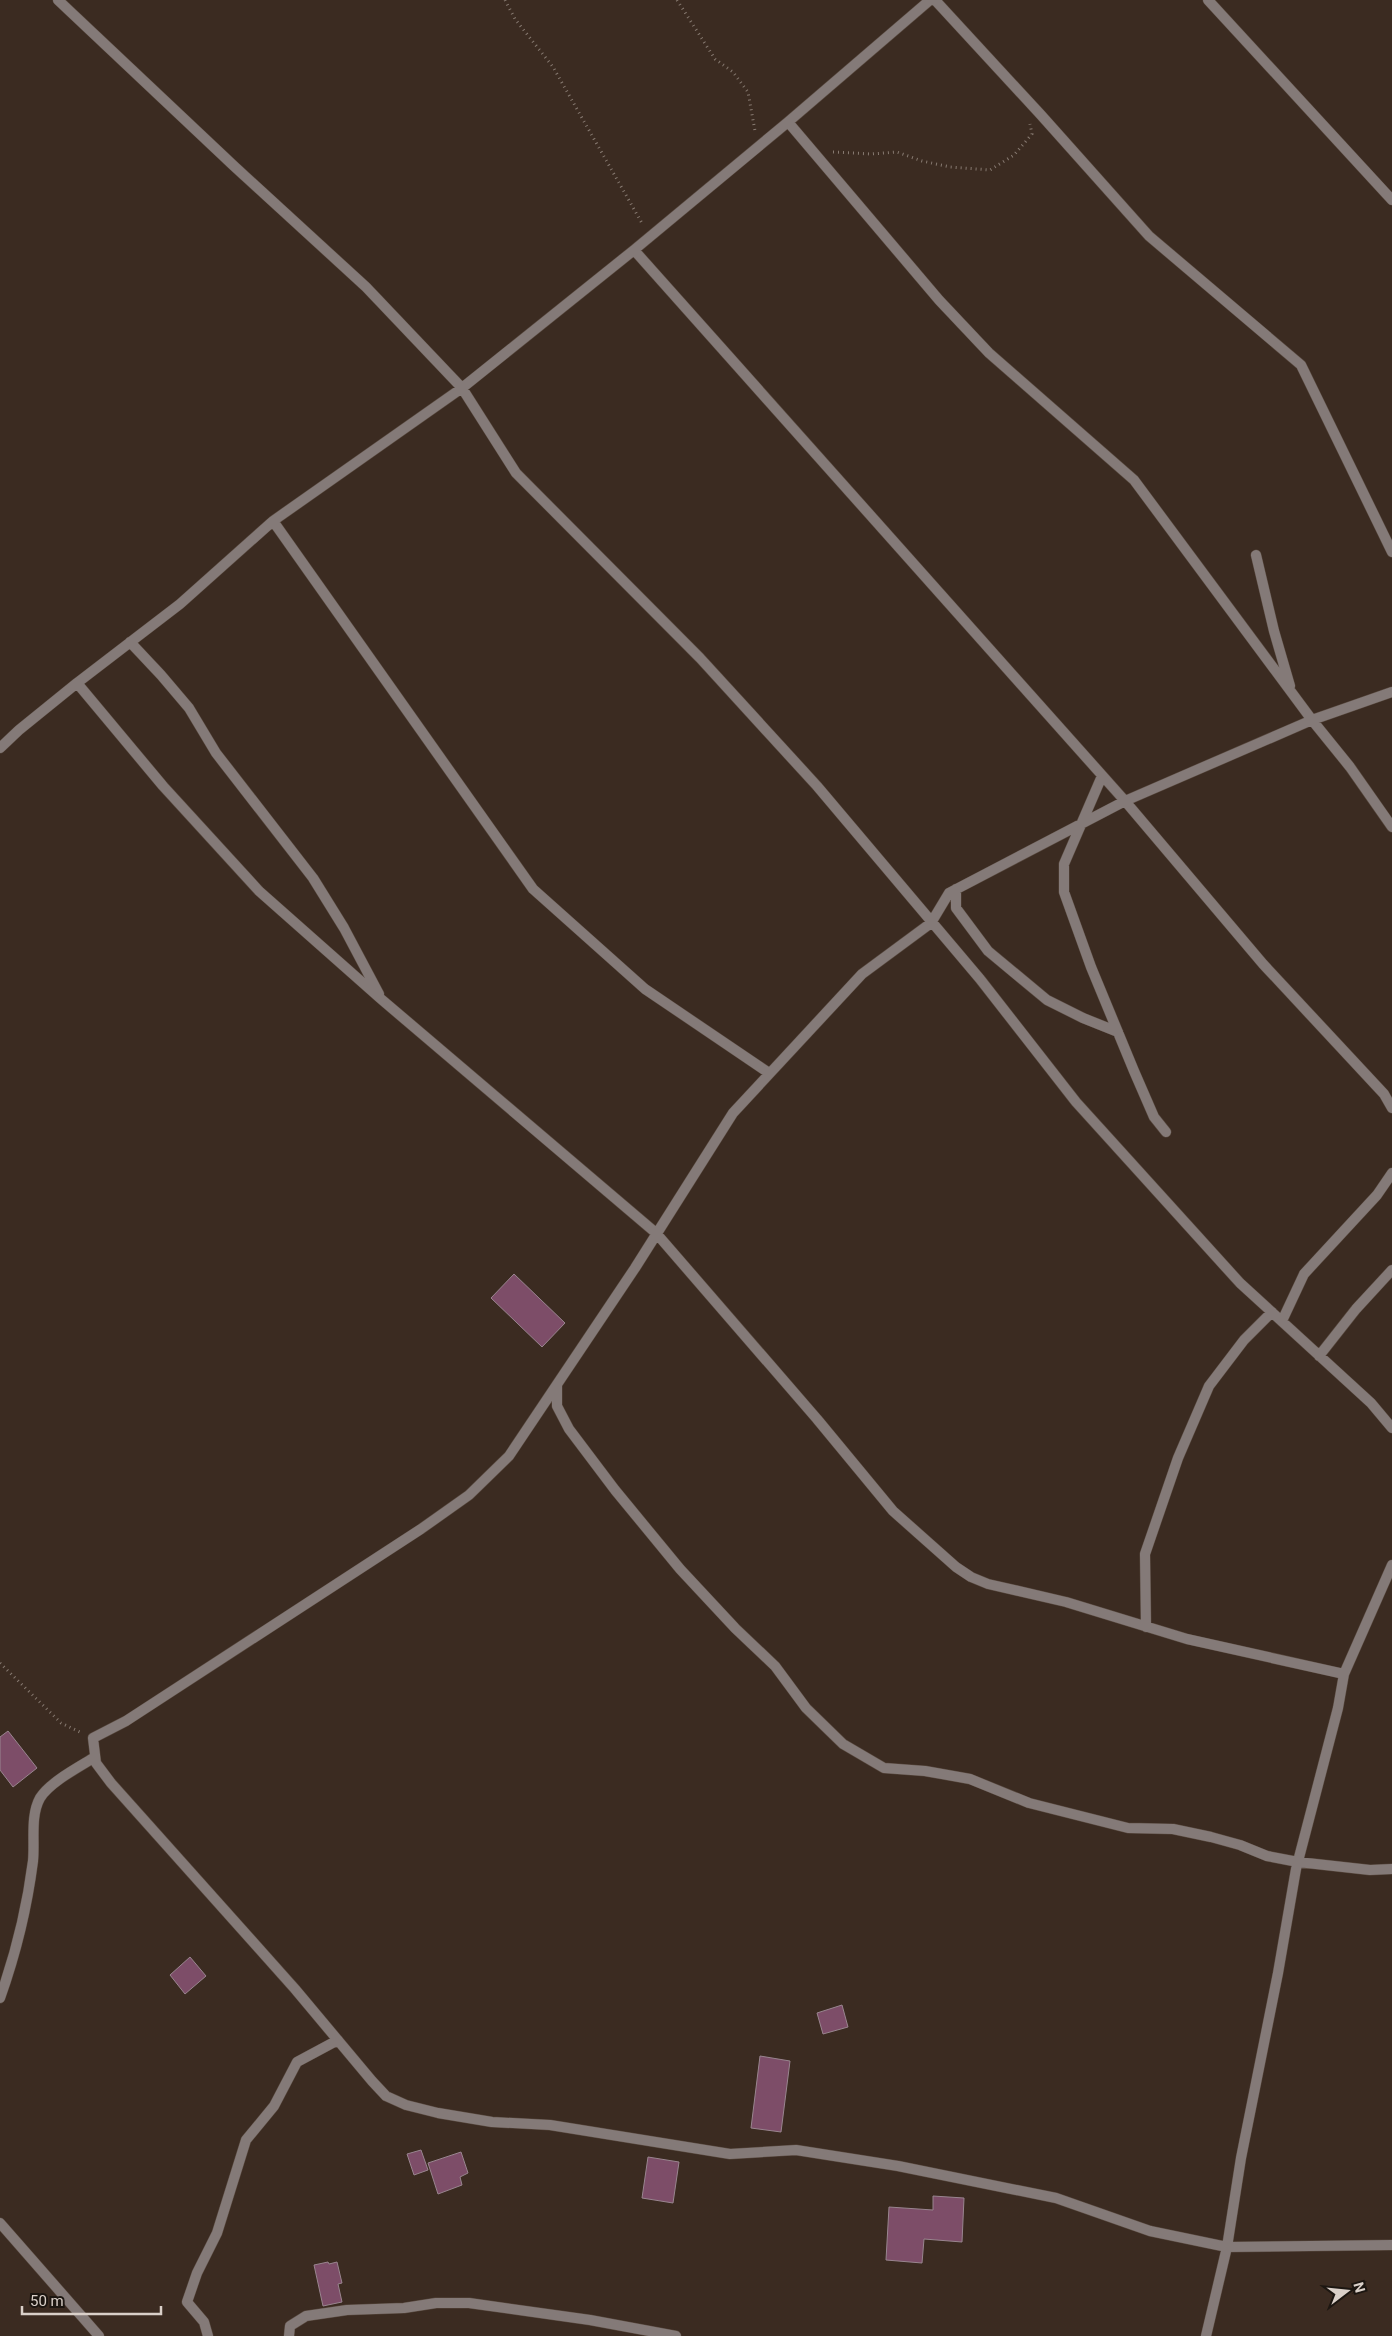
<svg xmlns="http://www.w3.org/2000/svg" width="1392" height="2336" font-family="Roboto,sans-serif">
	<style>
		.building { fill: #7d4d68; stroke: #99858f }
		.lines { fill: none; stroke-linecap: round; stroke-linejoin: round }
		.street-casing { stroke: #58493f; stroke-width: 11 }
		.path { stroke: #877a71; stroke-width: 3; stroke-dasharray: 1 4; stroke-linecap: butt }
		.street { stroke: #847a78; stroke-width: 10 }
	</style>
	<rect width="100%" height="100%" fill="#3b2b21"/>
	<path class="building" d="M 514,1274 L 565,1323 L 542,1347 L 491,1298 Z
		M 8,1731 L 37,1768 L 13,1787 L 0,1770 L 0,1737 Z
		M 190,1957 L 206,1976 L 185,1994 L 170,1975 Z
		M 842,2005 L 848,2027 L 823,2034 L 817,2013 Z
		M 760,2056 L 790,2061 L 781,2132 L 751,2128 Z
		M 421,2150 L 428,2170 L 414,2175 L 407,2154 Z
		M 461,2152 L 468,2173 L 460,2177 L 462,2185 L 438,2194 L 428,2163 Z
		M 648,2157 L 679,2162 L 673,2203 L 642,2198 Z
		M 933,2196 L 964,2198 L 962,2242 L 924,2239 L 922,2263 L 886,2260 L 889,2207 L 933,2210 Z
		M 328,2262 L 329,2264 L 337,2262 L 342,2283 L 338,2284 L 342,2302 L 323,2306 L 314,2265 Z"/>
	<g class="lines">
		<g class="street-casing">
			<path id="street" d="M 58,0 L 235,167 L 366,287 L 462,388 L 516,473 L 700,658 L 817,786 L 980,979 L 1076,1102 L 1240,1283 L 1371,1403 L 1392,1428
				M 930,0 L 788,122 L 634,250 L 462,388 L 273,521 L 180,604 L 77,683 L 163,786 L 259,891 L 381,999 L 656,1233 L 817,1419 L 893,1511 L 956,1567 L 971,1577 L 988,1584 L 1066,1602 L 1187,1639 L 1344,1674
				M 935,0 L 1041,115 L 1149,236 L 1301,365 L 1392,552
				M 1208,0 L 1392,200
				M 788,122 L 939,300 L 989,353 L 1134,480 L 1312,720 L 1350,767 L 1392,827
				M 634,250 L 1125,801 L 1263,964 L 1384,1094 L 1392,1108
				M 273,521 L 533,889 L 645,989 L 769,1073
				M 1256,555 L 1274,631 L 1290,686
				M 130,642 L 161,675 L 189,708 L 216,753 L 313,878 L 344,928 L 379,994
				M 1392,692 L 1312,720 L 1125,801 L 949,893 L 931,923 L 862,974 L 733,1113 L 635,1268 L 509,1456 L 469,1495 L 421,1529 L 126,1721 L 93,1738 L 96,1763 L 111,1783 L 295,1989 L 372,2081 L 386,2096 L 406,2105 L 438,2113 L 492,2122 L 550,2125 L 730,2154 L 796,2150 L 898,2166 L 1056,2198 L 1150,2231 L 1227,2247 L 1392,2245
				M 0,748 L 19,730 L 77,683
				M 1102,776 L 1064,864 L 1064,892 L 1091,967 L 1134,1071 L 1154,1117 L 1166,1132
				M 956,889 L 956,908 L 988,951 L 1047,1000 L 1083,1018 L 1118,1032
				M 1282,1321 L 1304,1274 L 1377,1195 L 1392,1173
				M 1319,1356 L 1356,1309 L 1392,1270
				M 557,1386 L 557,1406 L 569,1429 L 615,1490 L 680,1569 L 735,1628 L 775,1666 L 806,1708 L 843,1744 L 884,1768 L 925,1771 L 970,1779 L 1029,1803 L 1128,1828 L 1173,1829 L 1211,1837 L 1240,1845 L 1267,1856 L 1298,1862 L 1370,1870 L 1392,1869
				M 1146,1627 L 1145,1554 L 1178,1458 L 1209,1386 L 1244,1340 L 1272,1312
				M 0,1998 C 16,1953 27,1908 33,1861 C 35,1841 30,1816 40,1798 C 50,1782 79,1767 95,1757
				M 0,2223 L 99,2336
				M 208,2336 L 204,2322 L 187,2302 L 197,2273 L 217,2233 L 246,2140 L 274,2106 L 297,2062 L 338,2040
				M 289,2336 L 290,2326 L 306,2316 L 347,2310 L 404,2308 L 436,2303 L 469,2303 L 590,2320 L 676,2336
				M 1206,2336 L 1227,2247 L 1241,2158 L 1278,1973 L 1296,1869 L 1338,1708 L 1344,1674 L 1392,1565"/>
		</g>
		<path class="path" d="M 505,0 L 515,19 L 553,67 L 643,225
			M 677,0 L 715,59 L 733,72 L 748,92 L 755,131
			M 833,152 L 871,154 L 897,152 L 922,161 L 950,167 L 990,170 L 1014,155 L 1032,134 L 1030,124
			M 0,1663 L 61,1723 L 82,1733"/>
		<use href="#street" class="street"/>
	</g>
	<g transform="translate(1347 2291) rotate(74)" stroke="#1c1611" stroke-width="4" paint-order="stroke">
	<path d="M0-4L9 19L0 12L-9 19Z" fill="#dad0c9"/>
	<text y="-8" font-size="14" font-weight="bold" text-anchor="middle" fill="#dad0c9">N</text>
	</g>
	<path d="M22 2306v8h139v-8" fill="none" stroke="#dad0c9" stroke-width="2.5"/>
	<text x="30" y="2306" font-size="15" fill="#dad0c9" stroke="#1c1611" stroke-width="4" paint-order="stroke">50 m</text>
</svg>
